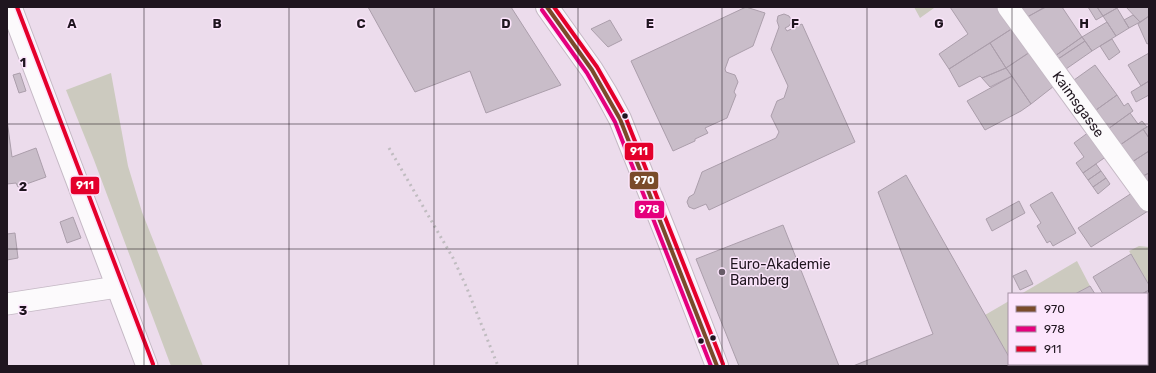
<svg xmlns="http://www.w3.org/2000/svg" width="1156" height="373" font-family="Rubik,sans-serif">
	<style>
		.green { fill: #cccabf }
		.building { fill: #c9bdc9; stroke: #ab9eab }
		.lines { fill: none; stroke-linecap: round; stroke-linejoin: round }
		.street-casing { stroke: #c5b9c5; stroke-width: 23 }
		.secondary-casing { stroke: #c5b9c5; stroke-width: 24 }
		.street { stroke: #fcfafc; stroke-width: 21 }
		.secondary { stroke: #fcfafc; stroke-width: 22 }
		.rail { stroke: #c0bcc0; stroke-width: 3; stroke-dasharray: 2 4; stroke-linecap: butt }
		.bus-1-casing { stroke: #fce5fc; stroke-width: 7 }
		.bus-2-casing { stroke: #fce5fc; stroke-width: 7 }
		.bus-3-casing { stroke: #fce5fc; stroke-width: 7 }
		.bus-1 { stroke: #7a4b2a; stroke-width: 4 }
		.bus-2 { stroke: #e5007d; stroke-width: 4 }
		.bus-3 { stroke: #e4002b; stroke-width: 4 }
		.grid { fill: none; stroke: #1f151f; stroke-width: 1; stroke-opacity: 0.55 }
		.bus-dot { fill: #1f151f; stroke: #fce5fc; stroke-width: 1.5 }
		.poi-dot { fill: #675b67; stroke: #fce5fc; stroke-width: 1.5 }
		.labels { text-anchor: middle; stroke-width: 3; stroke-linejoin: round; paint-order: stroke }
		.street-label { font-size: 14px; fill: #1f151f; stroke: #fce5fc }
		.poi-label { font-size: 14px; fill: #1f151f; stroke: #fce5fc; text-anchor: start }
		.grid-label { font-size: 13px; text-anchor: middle; font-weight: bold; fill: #1f151f; stroke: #fce5fc; stroke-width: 3; stroke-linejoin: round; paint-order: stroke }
		.line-badge { stroke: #fce5fc; stroke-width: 1.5 }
		.badge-label { font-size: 11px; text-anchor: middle; font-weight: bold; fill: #fff }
	</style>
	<rect width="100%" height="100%" fill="#ecdcec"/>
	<path class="green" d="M 914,7 L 933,7 L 934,8 L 920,18 Z
		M 111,73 L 128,166 L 142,212 L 203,366 L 171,366 L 94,160 L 66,90 Z
		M 1139,246 L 1149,247 L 1149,285 L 1129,251 Z
		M 1077,261 L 1090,286 L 1075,294 L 1021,294 Z
		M 1009,301 L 1009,357 L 985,315 Z
		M 1089,364 L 1135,364 L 1137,366 L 1087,366 Z"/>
	<path class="building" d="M 368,7 L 511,7 L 561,85 L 486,113 L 470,71 L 415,92 Z
		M 746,7 L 765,13 L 753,46 L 729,58 L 725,69 L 726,72 L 735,75 L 738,82 L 734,92 L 736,95 L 727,118 L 705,128 L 708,133 L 695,139 L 695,141 L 673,151 L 631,61 Z
		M 950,7 L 999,7 L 1013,28 L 949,69 L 939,54 L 968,34 Z
		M 1016,7 L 1043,7 L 1043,8 L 1024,19 Z
		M 1046,7 L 1062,7 L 1082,37 L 1055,56 L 1027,17 Z
		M 1088,7 L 1097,7 L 1103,16 L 1096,20 Z
		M 1097,7 L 1116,7 L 1117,8 L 1103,16 Z
		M 1126,7 L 1149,7 L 1149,16 L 1140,22 Z
		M 1117,8 L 1129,28 L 1116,36 L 1103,16 Z
		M 784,14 L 789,16 L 792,21 L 789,26 L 785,28 L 787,31 L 802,24 L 855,142 L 709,210 L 706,204 L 694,209 L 689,207 L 687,202 L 689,197 L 694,194 L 702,172 L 776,138 L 779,132 L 771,116 L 777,101 L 784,98 L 788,86 L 771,49 L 779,27 L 777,21 L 778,16 Z
		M 1133,15 L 1140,22 L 1129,28 L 1124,20 Z
		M 1149,16 L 1149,43 L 1147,44 L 1138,24 Z
		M 610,20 L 622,40 L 608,47 L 591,29 Z
		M 1107,22 L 1116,36 L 1092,51 L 1082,37 Z
		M 1013,28 L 1030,52 L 1006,68 L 990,43 Z
		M 1082,37 L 1085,41 L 1058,59 L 1055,56 Z
		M 1112,39 L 1120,52 L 1109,60 L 1100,46 Z
		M 1085,41 L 1092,51 L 1066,69 L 1058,59 Z
		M 990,43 L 1006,68 L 982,78 L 980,76 L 959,87 L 949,69 Z
		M 1030,52 L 1054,86 L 1031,104 L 1006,68 Z
		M 1149,53 L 1149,81 L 1141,86 L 1128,65 Z
		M 1095,65 L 1117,95 L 1096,110 L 1074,80 Z
		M 1006,68 L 1012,76 L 990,87 L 982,78 Z
		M 20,73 L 26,91 L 19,93 L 13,75 Z
		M 1012,76 L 1031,104 L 1021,111 L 985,130 L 967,101 Z
		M 1149,81 L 1149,95 L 1136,102 L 1131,92 Z
		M 1117,95 L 1124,106 L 1128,103 L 1133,111 L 1108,129 L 1096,110 Z
		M 1130,113 L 1138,124 L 1142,121 L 1147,127 L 1120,145 L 1108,129 Z
		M 7,120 L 12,157 L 36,148 L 46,177 L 18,187 L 16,183 L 7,184 Z
		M 1149,126 L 1149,138 L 1143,129 Z
		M 1143,129 L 1149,138 L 1149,151 L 1132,162 L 1120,145 Z
		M 1089,132 L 1107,156 L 1083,173 L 1076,163 L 1084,157 L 1074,143 Z
		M 1149,151 L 1149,173 L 1143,176 L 1132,162 Z
		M 1096,164 L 1101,171 L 1088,180 L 1083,173 Z
		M 1101,171 L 1106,178 L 1093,187 L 1088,180 Z
		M 1149,173 L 1149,185 L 1143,176 Z
		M 906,175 L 1009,357 L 1009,364 L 1013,364 L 1014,366 L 853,366 L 933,334 L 878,192 Z
		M 1106,178 L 1110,184 L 1098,194 L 1093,187 Z
		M 1135,191 L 1148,211 L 1091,247 L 1078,228 Z
		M 1052,192 L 1076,233 L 1053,246 L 1050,241 L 1047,243 L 1037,226 L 1041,223 L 1030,205 Z
		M 1019,201 L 1025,213 L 992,231 L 986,219 Z
		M 73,217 L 81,238 L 67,243 L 60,222 Z
		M 783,225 L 839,366 L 739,366 L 696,259 Z
		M 15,233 L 18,258 L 7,260 L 7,234 Z
		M 1131,254 L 1149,285 L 1149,290 L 1142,294 L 1103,294 L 1093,277 Z
		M 1026,270 L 1033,284 L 1020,290 L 1013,276 Z
		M 1090,286 L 1095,294 L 1075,294 Z
		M 1149,290 L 1149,318 L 1147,319 L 1147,294 L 1142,294 Z
		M 1149,318 L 1149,345 L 1147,346 L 1147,319 Z
		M 1149,359 L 1149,366 L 1136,366 L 1140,364 L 1147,364 L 1147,360 Z
		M 1039,364 L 1079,364 L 1076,366 L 1041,366 Z
		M 1079,364 L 1086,364 L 1087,366 L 1076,366 Z"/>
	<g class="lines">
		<g class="street-casing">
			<g id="street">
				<path d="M 11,7 L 147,366"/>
				<path id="s1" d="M 1008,7 L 1149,201"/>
				<path d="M 7,304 L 117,287"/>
			</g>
		</g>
		<g class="secondary-casing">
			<path id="secondary" d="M 547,7 L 592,70 L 606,93 L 620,119 L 670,244 L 717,366"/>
		</g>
		<use href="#street" class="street"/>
		<use href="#secondary" class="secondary"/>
		<path class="rail" d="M 389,148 L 453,258 L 466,286 L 498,366"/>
		<g class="bus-1-casing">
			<path id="bus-1" d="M 547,7 L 592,70 L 620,119 L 717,366"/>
		</g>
		<g class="bus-2-casing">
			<path id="bus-2" d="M 542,10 L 587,73 L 615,122 L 711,366"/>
		</g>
		<g class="bus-3-casing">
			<path id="bus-3" d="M 17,7 L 153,364
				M 554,7 L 597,67 L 625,116 L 723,364"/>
		</g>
		<use href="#bus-1" class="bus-1"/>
		<use href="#bus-2" class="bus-2"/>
		<use href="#bus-3" class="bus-3"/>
	</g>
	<path class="grid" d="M 144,7 L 144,366M 289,7 L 289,366M 434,7 L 434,366M 578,7 L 578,366M 722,7 L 722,366M 867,7 L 867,366M 1012,7 L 1012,294M 7,124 L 1149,124M 7,249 L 1149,249M 1012,364 L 1012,366"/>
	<g class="bus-dot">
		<circle cx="625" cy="116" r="3.5"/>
		<circle cx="713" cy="338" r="3.5"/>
		<circle cx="701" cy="341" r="3.5"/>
	</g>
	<circle class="poi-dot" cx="722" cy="272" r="4"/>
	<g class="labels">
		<g class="street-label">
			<text dy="5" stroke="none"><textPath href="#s1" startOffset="120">Kaimsgasse</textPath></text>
		</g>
		<g class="poi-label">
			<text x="730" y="269">Euro-Akademie<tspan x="730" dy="16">Bamberg</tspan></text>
		</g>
	</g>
	<g class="grid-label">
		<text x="72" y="28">A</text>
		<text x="217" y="28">B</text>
		<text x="361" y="28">C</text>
		<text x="506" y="28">D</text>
		<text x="650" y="28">E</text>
		<text x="795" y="28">F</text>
		<text x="939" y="28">G</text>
		<text x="1084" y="28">H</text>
		<text x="23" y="67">1</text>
		<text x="23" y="191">2</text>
		<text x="23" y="315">3</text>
	</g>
	<g class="line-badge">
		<rect x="624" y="142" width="30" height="19" rx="4" fill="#e4002b"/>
		<rect x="629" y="171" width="30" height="19" rx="4" fill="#7a4b2a"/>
		<rect x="70" y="176" width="30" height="19" rx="4" fill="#e4002b"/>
		<rect x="634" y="200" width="31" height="19" rx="4" fill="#e5007d"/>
	</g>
	<g class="badge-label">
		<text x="639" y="155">911</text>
		<text x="644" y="184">970</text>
		<text x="85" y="189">911</text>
		<text x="649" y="213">978</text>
	</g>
	<rect width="1156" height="373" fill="none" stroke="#1f151f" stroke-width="16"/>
	<rect x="1008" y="293" width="140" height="72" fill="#fce5fc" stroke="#a492a4"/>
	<rect x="1016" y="306" width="20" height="6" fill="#7a4b2a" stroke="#a492a4"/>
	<text x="1044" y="313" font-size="12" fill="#1f151f">970</text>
	<rect x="1016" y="326" width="20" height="6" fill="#e5007d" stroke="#a492a4"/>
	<text x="1044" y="333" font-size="12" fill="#1f151f">978</text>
	<rect x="1016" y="346" width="20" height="6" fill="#e4002b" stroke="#a492a4"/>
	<text x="1044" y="353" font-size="12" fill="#1f151f">911</text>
</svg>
